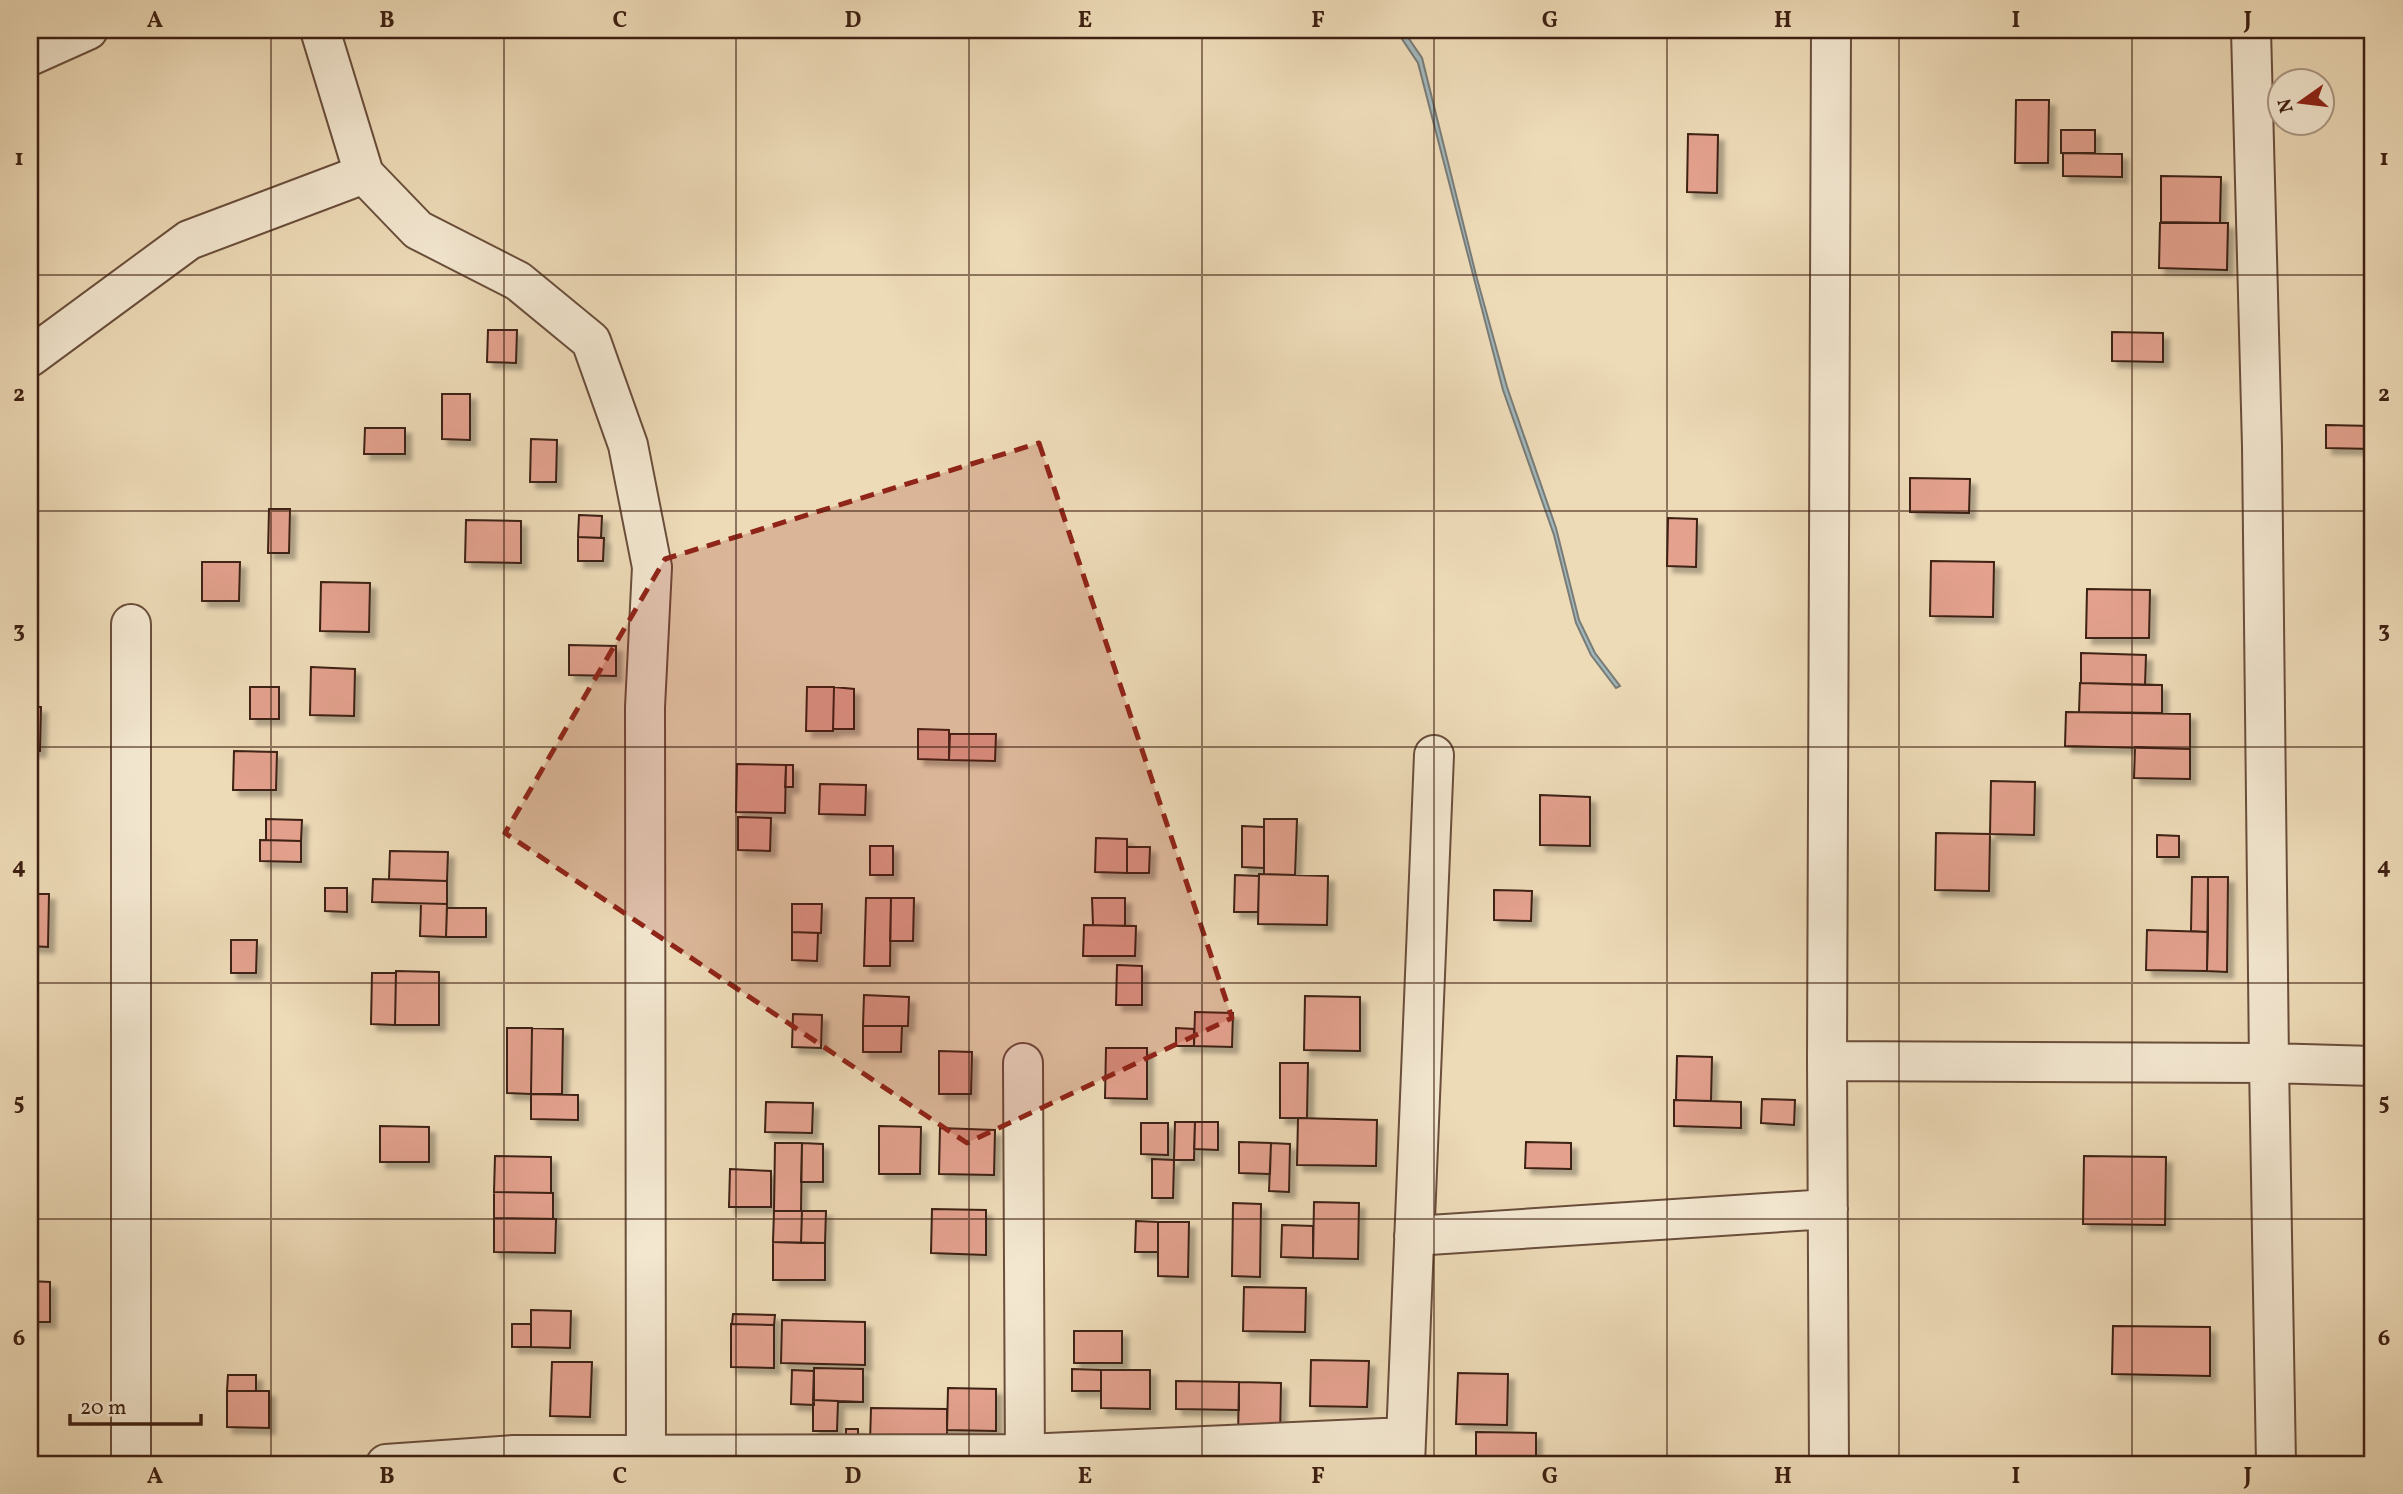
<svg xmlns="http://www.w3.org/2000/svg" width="2403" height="1494" font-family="Vollkorn,serif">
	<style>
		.water { fill: #a0b7bb; stroke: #797b77; stroke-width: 2 }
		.building { fill: #e3a18e; stroke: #3e2012; stroke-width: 2; filter: url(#shadow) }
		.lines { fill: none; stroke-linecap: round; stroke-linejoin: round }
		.street-casing { stroke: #6a4e3b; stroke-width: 42 }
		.street { stroke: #f3e7d0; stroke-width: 38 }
		.marked { fill: #8f2418; fill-opacity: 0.2; stroke: #8f2418; stroke-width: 5; stroke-dasharray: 14 9; stroke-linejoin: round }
		.grid { fill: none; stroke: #3e2012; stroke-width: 2; stroke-opacity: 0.55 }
		.neatline { fill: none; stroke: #3e2012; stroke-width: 2.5 }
		.grid-label { font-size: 23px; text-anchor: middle; font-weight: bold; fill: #3e2012 }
	</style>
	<defs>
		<filter id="shadow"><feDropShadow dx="6" dy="6" stdDeviation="2" flood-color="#0004"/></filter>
	</defs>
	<rect width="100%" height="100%" fill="#eddab7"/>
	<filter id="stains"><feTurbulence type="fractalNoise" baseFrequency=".00286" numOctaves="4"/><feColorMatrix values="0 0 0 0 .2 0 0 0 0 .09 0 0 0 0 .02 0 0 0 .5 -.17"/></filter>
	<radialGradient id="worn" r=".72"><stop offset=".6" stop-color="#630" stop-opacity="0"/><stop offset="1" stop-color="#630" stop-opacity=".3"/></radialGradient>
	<path class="water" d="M 1396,30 L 1403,30 L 1422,58 L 1476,275 L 1507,387 L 1556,528 L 1579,620 L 1595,653 L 1620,686 L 1616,688 L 1591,655 L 1576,623 L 1554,535 L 1503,390 L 1418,63 Z"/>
	<path class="building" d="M 2016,100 L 2049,100 L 2048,163 L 2015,163 Z
		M 2061,130 L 2095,130 L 2095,153 L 2061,153 Z
		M 1688,134 L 1718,135 L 1717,193 L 1687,192 Z
		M 2063,153 L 2122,154 L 2122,177 L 2063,176 Z
		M 2161,176 L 2221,177 L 2220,223 L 2161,222 Z
		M 2160,223 L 2228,223 L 2227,270 L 2159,268 Z
		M 488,330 L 517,330 L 516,363 L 487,362 Z
		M 2112,332 L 2163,333 L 2163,362 L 2112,361 Z
		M 442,394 L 470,394 L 470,440 L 442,439 Z
		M 2326,425 L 2373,426 L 2373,449 L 2326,448 Z
		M 365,428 L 405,428 L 405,454 L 364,454 Z
		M 531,439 L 557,440 L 556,482 L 530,482 Z
		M 1910,478 L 1970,479 L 1969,513 L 1910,512 Z
		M 269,509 L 290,509 L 289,553 L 268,553 Z
		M 579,515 L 602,516 L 601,538 L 578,537 Z
		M 1668,518 L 1697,519 L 1696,567 L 1667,566 Z
		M 466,520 L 521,521 L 521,563 L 465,562 Z
		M 578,537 L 604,538 L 603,561 L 578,561 Z
		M 1931,561 L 1994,562 L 1993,617 L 1930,616 Z
		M 202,562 L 240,562 L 239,601 L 202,601 Z
		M 321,582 L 370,583 L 369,632 L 320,631 Z
		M 2087,589 L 2150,590 L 2149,638 L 2086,638 Z
		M 569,645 L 616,646 L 616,676 L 569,675 Z
		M 2081,653 L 2146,655 L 2145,685 L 2081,683 Z
		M 311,667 L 355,669 L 354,716 L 310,715 Z
		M 2080,683 L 2162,685 L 2162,713 L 2079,712 Z
		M 250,687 L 279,687 L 279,719 L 250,719 Z
		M 807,687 L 834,687 L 833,731 L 806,731 Z
		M 834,687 L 854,689 L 854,729 L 833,729 Z
		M 30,707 L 41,707 L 40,751 L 30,751 Z
		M 2066,712 L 2190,714 L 2190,749 L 2065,746 Z
		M 918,729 L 949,730 L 949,760 L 918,759 Z
		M 950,734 L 996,734 L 995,761 L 949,760 Z
		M 2135,747 L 2190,749 L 2190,779 L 2134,778 Z
		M 234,751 L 277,752 L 276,790 L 233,790 Z
		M 737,764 L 786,765 L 785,813 L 736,812 Z
		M 786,765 L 793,765 L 793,787 L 785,787 Z
		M 1991,781 L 2035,782 L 2034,835 L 1990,834 Z
		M 820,784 L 866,785 L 865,815 L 819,814 Z
		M 1540,795 L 1590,797 L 1590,846 L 1540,845 Z
		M 738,817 L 771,818 L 770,851 L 738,850 Z
		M 266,819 L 302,820 L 301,841 L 266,840 Z
		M 1264,819 L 1297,819 L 1295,875 L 1264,874 Z
		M 1242,826 L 1264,827 L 1264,868 L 1242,867 Z
		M 1936,833 L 1990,834 L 1989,891 L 1935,890 Z
		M 2157,835 L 2179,836 L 2179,857 L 2157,857 Z
		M 1096,838 L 1127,839 L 1127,873 L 1095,872 Z
		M 260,840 L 301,841 L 301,862 L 260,861 Z
		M 870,846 L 893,846 L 893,875 L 870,875 Z
		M 1127,847 L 1150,847 L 1149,873 L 1127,873 Z
		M 390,851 L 448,852 L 447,881 L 389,879 Z
		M 1259,874 L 1328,876 L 1327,925 L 1258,924 Z
		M 1235,875 L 1259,876 L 1258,912 L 1234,912 Z
		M 2192,877 L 2208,877 L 2208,932 L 2191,931 Z
		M 2208,877 L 2228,877 L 2227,972 L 2207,971 Z
		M 373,879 L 447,881 L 447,904 L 372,902 Z
		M 325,888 L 347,888 L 347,912 L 325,911 Z
		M 1494,890 L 1532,891 L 1531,921 L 1494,920 Z
		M 30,894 L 49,894 L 48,947 L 30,946 Z
		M 866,898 L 891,898 L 890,966 L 864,966 Z
		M 891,898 L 914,898 L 913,941 L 890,941 Z
		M 1092,898 L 1125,898 L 1125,926 L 1093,925 Z
		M 421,904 L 447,904 L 446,937 L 420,936 Z
		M 792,904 L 822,904 L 821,933 L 792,932 Z
		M 447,908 L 486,908 L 486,937 L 446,937 Z
		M 1084,925 L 1136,926 L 1135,956 L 1083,956 Z
		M 2147,930 L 2208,932 L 2207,971 L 2146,970 Z
		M 792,932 L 818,933 L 817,961 L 792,960 Z
		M 231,940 L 257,940 L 256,973 L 231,973 Z
		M 1117,965 L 1142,966 L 1142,1005 L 1116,1005 Z
		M 396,971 L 439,972 L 439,1025 L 395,1025 Z
		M 372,973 L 396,973 L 395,1025 L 371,1024 Z
		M 864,995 L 909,997 L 908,1026 L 863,1026 Z
		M 1305,996 L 1360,997 L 1360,1051 L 1304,1050 Z
		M 1195,1012 L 1233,1013 L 1232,1047 L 1194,1046 Z
		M 793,1014 L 822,1015 L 821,1048 L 792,1047 Z
		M 863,1026 L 902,1026 L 901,1052 L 863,1052 Z
		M 507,1028 L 532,1028 L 531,1094 L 507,1093 Z
		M 532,1028 L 563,1029 L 562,1094 L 531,1094 Z
		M 1176,1028 L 1194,1029 L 1194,1046 L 1176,1046 Z
		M 1106,1048 L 1147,1048 L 1147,1099 L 1105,1098 Z
		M 939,1051 L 972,1052 L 971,1094 L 939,1094 Z
		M 1677,1056 L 1712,1057 L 1711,1101 L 1676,1100 Z
		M 1280,1063 L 1308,1063 L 1307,1118 L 1280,1118 Z
		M 531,1094 L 578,1095 L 578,1120 L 531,1119 Z
		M 1762,1099 L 1795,1100 L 1794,1125 L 1761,1123 Z
		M 1674,1100 L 1741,1102 L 1741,1128 L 1674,1126 Z
		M 766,1102 L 813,1103 L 812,1133 L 765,1132 Z
		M 1298,1118 L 1377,1120 L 1376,1166 L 1297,1165 Z
		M 1175,1122 L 1195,1122 L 1194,1160 L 1174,1160 Z
		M 1195,1122 L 1218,1122 L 1218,1150 L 1194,1149 Z
		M 1141,1123 L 1168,1123 L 1168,1155 L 1141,1154 Z
		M 380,1126 L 429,1127 L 429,1162 L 380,1162 Z
		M 879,1126 L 921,1127 L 920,1174 L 879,1174 Z
		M 940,1128 L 995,1130 L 994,1175 L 939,1174 Z
		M 1239,1142 L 1271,1143 L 1270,1174 L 1239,1173 Z
		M 1526,1142 L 1571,1143 L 1571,1169 L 1525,1168 Z
		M 775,1143 L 802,1143 L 801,1211 L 774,1211 Z
		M 802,1143 L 823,1144 L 823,1182 L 801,1182 Z
		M 1271,1143 L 1290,1144 L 1289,1192 L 1269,1191 Z
		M 495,1156 L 551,1157 L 551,1193 L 494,1192 Z
		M 2084,1156 L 2166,1157 L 2165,1225 L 2083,1224 Z
		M 1152,1159 L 1174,1160 L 1173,1198 L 1152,1198 Z
		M 730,1169 L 771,1171 L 771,1207 L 729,1207 Z
		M 494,1192 L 553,1193 L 553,1219 L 494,1218 Z
		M 1314,1202 L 1359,1203 L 1358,1259 L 1313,1258 Z
		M 1233,1203 L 1261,1204 L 1260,1277 L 1232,1276 Z
		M 932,1209 L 986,1210 L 986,1255 L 931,1253 Z
		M 774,1211 L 802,1211 L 801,1243 L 773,1242 Z
		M 802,1211 L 826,1211 L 825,1243 L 801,1243 Z
		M 494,1218 L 556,1219 L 555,1253 L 494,1252 Z
		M 1136,1221 L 1158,1222 L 1158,1252 L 1135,1252 Z
		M 1158,1222 L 1189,1222 L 1188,1277 L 1158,1276 Z
		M 1282,1225 L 1313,1226 L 1313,1258 L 1281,1257 Z
		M 773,1242 L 825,1243 L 825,1280 L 773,1280 Z
		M 30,1281 L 50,1282 L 50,1322 L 30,1322 Z
		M 1244,1287 L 1306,1288 L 1305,1332 L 1243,1331 Z
		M 531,1310 L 571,1311 L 570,1348 L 531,1347 Z
		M 733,1314 L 775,1315 L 774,1325 L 732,1324 Z
		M 782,1320 L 865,1322 L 865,1365 L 781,1363 Z
		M 512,1324 L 531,1324 L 531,1347 L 512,1347 Z
		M 731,1324 L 774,1325 L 774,1368 L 731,1367 Z
		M 2113,1326 L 2210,1327 L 2210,1376 L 2112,1374 Z
		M 1074,1331 L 1122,1331 L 1122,1363 L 1074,1363 Z
		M 1311,1360 L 1369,1361 L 1367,1407 L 1310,1406 Z
		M 552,1362 L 592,1362 L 590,1417 L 550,1416 Z
		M 814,1368 L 863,1369 L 863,1402 L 813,1400 Z
		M 1072,1369 L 1101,1370 L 1101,1391 L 1072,1391 Z
		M 792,1370 L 814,1371 L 814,1405 L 791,1404 Z
		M 1101,1370 L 1150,1370 L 1150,1409 L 1101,1408 Z
		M 1458,1373 L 1508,1374 L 1507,1425 L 1456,1424 Z
		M 228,1375 L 256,1375 L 256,1391 L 227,1391 Z
		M 1176,1381 L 1239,1382 L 1239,1410 L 1176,1409 Z
		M 1239,1382 L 1281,1383 L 1280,1438 L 1238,1438 Z
		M 948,1388 L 996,1389 L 996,1431 L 947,1430 Z
		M 227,1391 L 269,1391 L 269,1428 L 227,1427 Z
		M 813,1400 L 838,1401 L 837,1431 L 813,1431 Z
		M 871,1408 L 947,1409 L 947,1444 L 870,1442 Z
		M 846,1429 L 858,1429 L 858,1449 L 846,1448 Z
		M 1476,1432 L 1536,1433 L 1536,1464 L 1476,1464 Z
		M 30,1458 L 40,1458 L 40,1464 L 30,1464 Z"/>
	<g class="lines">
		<g class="street-casing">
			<path id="street" d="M 320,30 L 364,174 L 418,230 L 518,281 L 591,341 L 628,445 L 652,567 L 645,707 L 646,1464
				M 2251,30 L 2262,446 L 2269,1063 L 2276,1464
				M 30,56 L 88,30
				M 30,357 L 189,240 L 364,174
				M 131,624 L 131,1464
				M 1827,1061 L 2269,1063 L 2373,1066
				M 1023,1063 L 1025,1464
				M 1414,1236 L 1828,1209
				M 386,1464 L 514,1455 L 1025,1454 L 1406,1437
				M 1405,1464 L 1434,755
				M 1829,1464 L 1827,1061 L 1831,30"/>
		</g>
		<use href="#street" class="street"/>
	</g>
	<path class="marked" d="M 1039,443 L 1232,1018 L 967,1143 L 505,833 L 665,559 Z"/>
	<path class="grid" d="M 271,30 L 271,1464M 504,30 L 504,1464M 736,30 L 736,1464M 969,30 L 969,1464M 1202,30 L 1202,1464M 1434,30 L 1434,1464M 1667,30 L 1667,1464M 1899,30 L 1899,1464M 2132,30 L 2132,1464M 30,275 L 2373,275M 30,511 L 2373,511M 30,747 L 2373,747M 30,983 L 2373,983M 30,1219 L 2373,1219"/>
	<rect width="2403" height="1494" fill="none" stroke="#eddab7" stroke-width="77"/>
	<g transform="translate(2301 102) rotate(256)"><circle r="33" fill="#f3e7d0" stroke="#ab9784" stroke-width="2"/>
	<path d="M0-5L12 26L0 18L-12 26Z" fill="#8f2418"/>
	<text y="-10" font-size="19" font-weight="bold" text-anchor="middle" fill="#3e2012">N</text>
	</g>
	<path d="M70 1414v10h131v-10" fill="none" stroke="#3e2012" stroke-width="3.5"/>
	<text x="80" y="1414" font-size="21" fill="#3e2012" stroke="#f3e7d0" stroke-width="5" paint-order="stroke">20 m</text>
	<rect x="38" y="38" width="2326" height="1418" class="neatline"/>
	<g class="grid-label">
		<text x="155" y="27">A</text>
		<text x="387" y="27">B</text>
		<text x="620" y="27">C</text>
		<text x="853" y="27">D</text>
		<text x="1085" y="27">E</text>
		<text x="1318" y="27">F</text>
		<text x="1550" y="27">G</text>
		<text x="1783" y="27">H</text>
		<text x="2016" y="27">I</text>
		<text x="2248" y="27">J</text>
		<text x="19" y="165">1</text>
		<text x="2384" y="165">1</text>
		<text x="19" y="401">2</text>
		<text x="2384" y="401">2</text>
		<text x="19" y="637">3</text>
		<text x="2384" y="637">3</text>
		<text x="19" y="873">4</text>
		<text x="2384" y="873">4</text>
		<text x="19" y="1109">5</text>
		<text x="2384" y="1109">5</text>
		<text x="19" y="1345">6</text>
		<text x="2384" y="1345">6</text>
		<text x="155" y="1483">A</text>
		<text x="387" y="1483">B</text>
		<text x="620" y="1483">C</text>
		<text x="853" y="1483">D</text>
		<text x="1085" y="1483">E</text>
		<text x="1318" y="1483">F</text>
		<text x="1550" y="1483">G</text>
		<text x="1783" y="1483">H</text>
		<text x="2016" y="1483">I</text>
		<text x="2248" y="1483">J</text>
	</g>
	<rect width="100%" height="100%" filter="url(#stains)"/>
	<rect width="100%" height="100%" fill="url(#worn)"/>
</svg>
